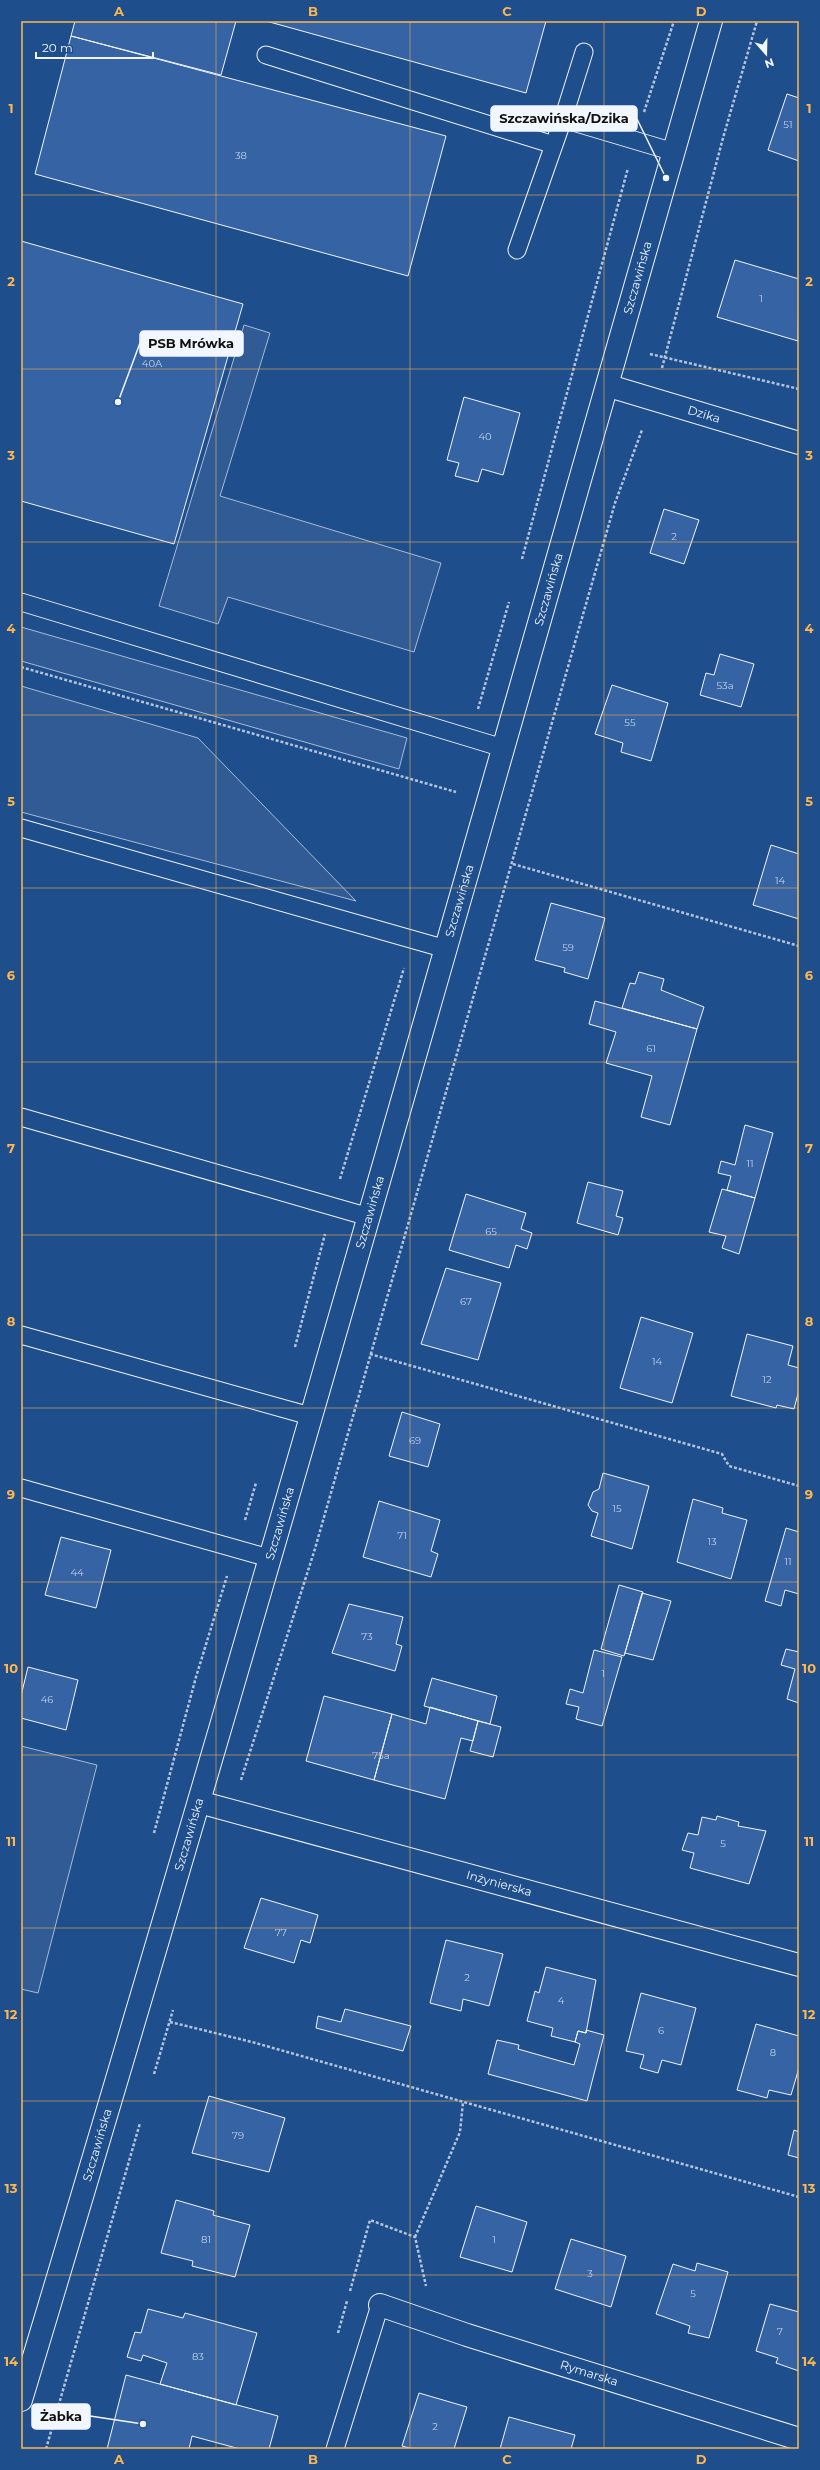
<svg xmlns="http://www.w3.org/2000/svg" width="820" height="2470" font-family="Montserrat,sans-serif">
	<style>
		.built { fill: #305b95; stroke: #a8bbd7 }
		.building { fill: #3563a3; stroke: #f2f6ff }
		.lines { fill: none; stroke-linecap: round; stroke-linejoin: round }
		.service-casing { stroke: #f2f6ff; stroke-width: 19 }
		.minor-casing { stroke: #f2f6ff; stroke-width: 24 }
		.tertiary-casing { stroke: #f2f6ff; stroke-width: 24 }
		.path { stroke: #b3c4dc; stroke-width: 2.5; stroke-dasharray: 3 2; stroke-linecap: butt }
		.service { stroke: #1f4e8c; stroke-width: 17 }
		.minor { stroke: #1f4e8c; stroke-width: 22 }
		.tertiary { stroke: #1f4e8c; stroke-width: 22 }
		.grid { fill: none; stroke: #ffb74d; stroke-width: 1; stroke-opacity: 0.55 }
		.labels { text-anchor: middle; stroke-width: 3; stroke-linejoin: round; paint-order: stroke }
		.number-label { font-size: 10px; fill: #c3d1e8 }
		.street-label { font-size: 12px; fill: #f2f6ff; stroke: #1f4e8c }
		.leader { fill: none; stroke: #f2f6ff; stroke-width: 1.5 }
		.callout-dot { fill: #f2f6ff; stroke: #1f4e8c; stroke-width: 1.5 }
		.callout { fill: #f2f6ff; stroke: #f2f6ff; stroke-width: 1.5 }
		.callout-label { font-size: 13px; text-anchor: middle; font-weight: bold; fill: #111 }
		.neatline { fill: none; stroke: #ffb74d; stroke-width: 1.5 }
		.grid-label { font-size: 13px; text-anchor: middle; font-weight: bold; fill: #ffb74d }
	</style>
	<rect width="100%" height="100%" fill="#1f4e8c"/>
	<path class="built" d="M 244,325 L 270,333 L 220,496 L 441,563 L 414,652 L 228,597 L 218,624 L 159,606 Z
		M 21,627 L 407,738 L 399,769 L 21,661 Z
		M 21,686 L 198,738 L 356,901 L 21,812 Z
		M 21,1746 L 97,1765 L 38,1993 L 21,1989 Z"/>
	<path class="building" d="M 75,21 L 236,21 L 221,75 L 71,36 Z
		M 266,21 L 546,21 L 526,93 Z
		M 71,36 L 446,136 L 408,276 L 35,174 Z
		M 787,94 L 799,98 L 799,161 L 768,150 Z
		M 21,241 L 243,304 L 174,544 L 21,501 Z
		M 735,260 L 799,279 L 798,341 L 717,317 Z
		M 464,397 L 520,413 L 503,475 L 482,469 L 478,482 L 455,476 L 459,463 L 447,460 Z
		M 664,509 L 699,520 L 684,564 L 650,553 Z
		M 720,654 L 754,664 L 741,707 L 700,695 L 706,673 L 714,675 Z
		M 612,685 L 668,703 L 651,761 L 621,752 L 623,743 L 595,734 Z
		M 771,845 L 799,854 L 799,919 L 753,905 Z
		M 551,903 L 605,918 L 588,979 L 564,972 L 565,968 L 535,960 Z
		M 639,972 L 664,979 L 661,990 L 704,1007 L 697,1029 L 622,1008 L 630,983 L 635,984 Z
		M 595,1001 L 697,1029 L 670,1125 L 641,1117 L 652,1076 L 606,1063 L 616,1032 L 589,1024 Z
		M 745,1125 L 773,1133 L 755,1198 L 727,1190 L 731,1176 L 718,1173 L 721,1161 L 735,1165 Z
		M 588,1182 L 623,1191 L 616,1216 L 623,1218 L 618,1235 L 577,1223 Z
		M 722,1189 L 755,1198 L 739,1254 L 722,1248 L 726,1236 L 709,1232 Z
		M 466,1194 L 526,1213 L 521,1229 L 532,1233 L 527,1249 L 516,1245 L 509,1268 L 449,1250 Z
		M 446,1268 L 501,1283 L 478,1360 L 421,1344 Z
		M 641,1317 L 693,1333 L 672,1403 L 620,1388 Z
		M 747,1334 L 793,1346 L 788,1365 L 799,1368 L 799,1390 L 794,1409 L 777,1405 L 776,1408 L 731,1396 Z
		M 402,1412 L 440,1424 L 428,1467 L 389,1456 Z
		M 603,1473 L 649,1486 L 632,1549 L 591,1536 L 598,1513 L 592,1511 L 588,1505 L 593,1492 L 599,1489 Z
		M 693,1499 L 723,1508 L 722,1513 L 747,1520 L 731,1579 L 677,1562 Z
		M 379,1501 L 440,1520 L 431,1551 L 438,1554 L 431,1577 L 363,1557 Z
		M 786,1528 L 799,1532 L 799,1594 L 785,1590 L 781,1606 L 765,1601 Z
		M 61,1537 L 111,1550 L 96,1608 L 45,1595 Z
		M 619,1585 L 643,1592 L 624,1656 L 601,1649 Z
		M 642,1593 L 671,1601 L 653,1660 L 625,1653 Z
		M 349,1604 L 403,1617 L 396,1644 L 402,1646 L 395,1671 L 332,1653 Z
		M 786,1649 L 799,1652 L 799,1703 L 787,1699 L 795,1669 L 781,1665 Z
		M 594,1650 L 622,1657 L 602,1726 L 576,1719 L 579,1707 L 566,1704 L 570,1689 L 583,1693 Z
		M 28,1667 L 78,1680 L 66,1730 L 21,1718 L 21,1696 Z
		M 432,1678 L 497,1696 L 490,1724 L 424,1706 Z
		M 324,1696 L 392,1714 L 374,1780 L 306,1761 Z
		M 430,1707 L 478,1721 L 473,1741 L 461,1738 L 445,1799 L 374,1780 L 392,1714 L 426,1724 Z
		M 478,1721 L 501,1727 L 493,1757 L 470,1751 Z
		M 717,1816 L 739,1822 L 738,1826 L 766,1831 L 749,1884 L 690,1868 L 694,1853 L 682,1850 L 688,1833 L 698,1835 L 702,1817 L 716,1820 Z
		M 261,1898 L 318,1915 L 310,1943 L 301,1940 L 294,1963 L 244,1948 Z
		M 446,1940 L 503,1954 L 489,2006 L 463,1999 L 461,2011 L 430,2003 Z
		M 546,1967 L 596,1980 L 586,2033 L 578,2031 L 575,2042 L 551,2036 L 553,2028 L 527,2021 L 535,1991 L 539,1993 Z
		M 641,1993 L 696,2008 L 681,2065 L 662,2060 L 658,2073 L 640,2068 L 644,2055 L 626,2051 Z
		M 345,2009 L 411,2026 L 403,2051 L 316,2028 L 318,2016 L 341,2022 Z
		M 756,2024 L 799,2036 L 799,2068 L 791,2095 L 769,2090 L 767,2098 L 737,2090 Z
		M 586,2030 L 604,2035 L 587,2101 L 488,2074 L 497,2040 L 519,2045 L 518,2049 L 574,2065 L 580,2044 L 575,2042 L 578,2031 L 586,2033 Z
		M 209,2096 L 285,2118 L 269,2172 L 192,2153 Z
		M 794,2130 L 799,2132 L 799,2158 L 788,2155 Z
		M 176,2200 L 214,2211 L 213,2215 L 250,2225 L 235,2277 L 192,2266 L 193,2261 L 161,2253 Z
		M 476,2206 L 527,2222 L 512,2272 L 460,2257 Z
		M 571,2239 L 626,2256 L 611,2307 L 555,2289 Z
		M 697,2263 L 728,2272 L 709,2338 L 688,2333 L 690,2326 L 656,2314 L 673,2264 L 695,2271 Z
		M 770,2304 L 799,2312 L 799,2371 L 776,2363 L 778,2358 L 756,2351 Z
		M 148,2309 L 183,2318 L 185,2313 L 257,2333 L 236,2405 L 160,2384 L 167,2363 L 143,2355 L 141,2361 L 127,2357 L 135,2332 L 141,2333 Z
		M 126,2375 L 278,2416 L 269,2449 L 240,2449 L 192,2436 L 189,2449 L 107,2449 Z
		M 419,2393 L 467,2407 L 454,2449 L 413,2449 L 402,2446 Z
		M 509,2417 L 575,2435 L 571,2449 L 500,2449 Z"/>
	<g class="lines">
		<g class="service-casing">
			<path id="service" d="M 584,52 L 563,119 L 674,152
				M 266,55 L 554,145
				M 517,250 L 563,119
				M 21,602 L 503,748
				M 21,828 L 446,949
				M 21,1117 L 369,1217
				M 21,1335 L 310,1416
				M 21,1488 L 269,1558
				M 335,2449 L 380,2305"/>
		</g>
		<g class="minor-casing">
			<g id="minor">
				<path id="s1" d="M 609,386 L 799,443"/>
				<path id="s2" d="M 199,1802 L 799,1965"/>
				<path id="s3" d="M 380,2305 L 467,2335 L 799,2439"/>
			</g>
		</g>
		<g class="tertiary-casing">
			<g id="tertiary">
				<path id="s4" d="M 21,2400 C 259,1610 484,815 711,21"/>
			</g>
		</g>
		<path class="path" d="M 644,112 L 674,21
			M 650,354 L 799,389
			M 662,368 L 723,138 L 757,21
			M 522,559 L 628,168
			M 21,667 L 456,792
			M 478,709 L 509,602
			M 513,864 L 799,946
			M 340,1179 L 404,968
			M 295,1347 L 325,1234
			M 370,1354 L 722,1454 L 729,1466 L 799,1486
			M 245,1520 L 256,1483
			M 241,1780 L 314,1552 L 615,503 L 642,430
			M 154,1833 L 196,1677 L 227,1576
			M 170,2022 L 252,2042 L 799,2197
			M 154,2074 L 173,2010
			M 415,2237 L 460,2132 L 463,2102
			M 350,2291 L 370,2220 L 415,2237 L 426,2286
			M 338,2333 L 347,2301
			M 46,2449 L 140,2123"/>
		<use href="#service" class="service"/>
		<use href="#minor" class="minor"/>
		<use href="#tertiary" class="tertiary"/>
	</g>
	<path class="grid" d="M 216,21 L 216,2449M 410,21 L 410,2449M 604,21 L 604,2449M 21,195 L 799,195M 21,369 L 799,369M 21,542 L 799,542M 21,715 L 799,715M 21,888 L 799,888M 21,1062 L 799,1062M 21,1235 L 799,1235M 21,1408 L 799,1408M 21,1582 L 799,1582M 21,1755 L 799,1755M 21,1928 L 799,1928M 21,2101 L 799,2101M 21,2275 L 799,2275"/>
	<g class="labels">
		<g class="number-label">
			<text x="788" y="128">51</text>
			<text x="241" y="159">38</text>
			<text x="761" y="302">1</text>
			<text x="152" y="367">40A</text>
			<text x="485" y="440">40</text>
			<text x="674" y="540">2</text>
			<text x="725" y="689">53a</text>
			<text x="630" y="726">55</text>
			<text x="780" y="884">14</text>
			<text x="568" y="951">59</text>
			<text x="651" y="1052">61</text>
			<text x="750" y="1167">11</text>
			<text x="491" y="1235">65</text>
			<text x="466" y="1305">67</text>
			<text x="657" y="1365">14</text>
			<text x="767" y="1383">12</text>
			<text x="415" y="1444">69</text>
			<text x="617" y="1512">15</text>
			<text x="402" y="1539">71</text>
			<text x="712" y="1545">13</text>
			<text x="788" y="1565">11</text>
			<text x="77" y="1576">44</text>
			<text x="367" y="1640">73</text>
			<text x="603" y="1677">1</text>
			<text x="47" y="1703">46</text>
			<text x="381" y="1759">75a</text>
			<text x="723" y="1847">5</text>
			<text x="281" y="1936">77</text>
			<text x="467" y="1981">2</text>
			<text x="561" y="2004">4</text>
			<text x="661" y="2034">6</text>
			<text x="773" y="2056">8</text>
			<text x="238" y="2139">79</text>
			<text x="206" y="2243">81</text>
			<text x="494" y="2243">1</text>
			<text x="590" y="2277">3</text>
			<text x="693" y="2297">5</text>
			<text x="780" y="2335">7</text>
			<text x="198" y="2360">83</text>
			<text x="435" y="2430">2</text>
		</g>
		<g class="street-label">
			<text dy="4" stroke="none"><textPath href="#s4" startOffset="2210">Szczawińska</textPath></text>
			<text dy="4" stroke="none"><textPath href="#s1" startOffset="99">Dzika</textPath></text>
			<text dy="4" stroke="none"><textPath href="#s4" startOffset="1886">Szczawińska</textPath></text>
			<text dy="4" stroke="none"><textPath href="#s4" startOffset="1562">Szczawińska</textPath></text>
			<text dy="4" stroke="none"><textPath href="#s4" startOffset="1238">Szczawińska</textPath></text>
			<text dy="4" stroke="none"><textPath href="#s4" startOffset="914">Szczawińska</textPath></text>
			<text dy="4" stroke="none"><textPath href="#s4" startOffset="590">Szczawińska</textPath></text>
			<text dy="4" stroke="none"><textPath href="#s2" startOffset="311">Inżynierska</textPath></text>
			<text dy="4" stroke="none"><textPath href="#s4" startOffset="266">Szczawińska</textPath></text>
			<text dy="4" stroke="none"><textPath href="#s3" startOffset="220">Rymarska</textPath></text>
		</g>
	</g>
	<path class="leader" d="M666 178L637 119M118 402L140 343M143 2424L90 2416"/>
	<g class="callout-dot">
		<circle cx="666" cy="178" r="4"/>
		<circle cx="118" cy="402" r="4"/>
		<circle cx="143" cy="2424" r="4"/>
	</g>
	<g class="callout">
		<rect x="491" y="106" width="146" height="25" rx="4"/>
		<rect x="140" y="331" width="103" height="25" rx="4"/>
		<rect x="32" y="2404" width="58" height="25" rx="4"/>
	</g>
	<g class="callout-label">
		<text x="564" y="123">Szczawińska/Dzika</text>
		<text x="191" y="348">PSB Mrówka</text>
		<text x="61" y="2421">Żabka</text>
	</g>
	<rect width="820" height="2470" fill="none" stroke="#1f4e8c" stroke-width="44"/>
	<g transform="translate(766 54) rotate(160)" stroke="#1f4e8c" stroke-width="3" paint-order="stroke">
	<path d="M0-3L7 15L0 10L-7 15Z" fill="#f2f6ff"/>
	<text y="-6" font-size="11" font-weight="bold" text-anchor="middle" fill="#f2f6ff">N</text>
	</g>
	<path d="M36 52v6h117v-6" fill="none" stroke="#f2f6ff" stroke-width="2"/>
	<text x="42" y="52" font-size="12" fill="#f2f6ff" stroke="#1f4e8c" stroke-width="3" paint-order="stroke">20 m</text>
	<rect x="22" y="22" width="776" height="2426" class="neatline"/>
	<g class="grid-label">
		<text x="119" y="16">A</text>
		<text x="313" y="16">B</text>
		<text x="507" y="16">C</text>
		<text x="701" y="16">D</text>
		<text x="11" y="113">1</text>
		<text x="809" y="113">1</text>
		<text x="11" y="286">2</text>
		<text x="809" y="286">2</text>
		<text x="11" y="460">3</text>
		<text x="809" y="460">3</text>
		<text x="11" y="633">4</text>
		<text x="809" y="633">4</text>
		<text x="11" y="806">5</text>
		<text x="809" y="806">5</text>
		<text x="11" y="980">6</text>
		<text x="809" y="980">6</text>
		<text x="11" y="1153">7</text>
		<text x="809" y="1153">7</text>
		<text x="11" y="1326">8</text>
		<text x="809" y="1326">8</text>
		<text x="11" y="1499">9</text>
		<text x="809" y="1499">9</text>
		<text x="11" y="1673">10</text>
		<text x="809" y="1673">10</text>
		<text x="11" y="1846">11</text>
		<text x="809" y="1846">11</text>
		<text x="11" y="2019">12</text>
		<text x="809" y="2019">12</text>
		<text x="11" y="2193">13</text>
		<text x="809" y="2193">13</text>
		<text x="11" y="2366">14</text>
		<text x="809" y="2366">14</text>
		<text x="119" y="2464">A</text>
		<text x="313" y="2464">B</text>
		<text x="507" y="2464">C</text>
		<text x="701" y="2464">D</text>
	</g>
</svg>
